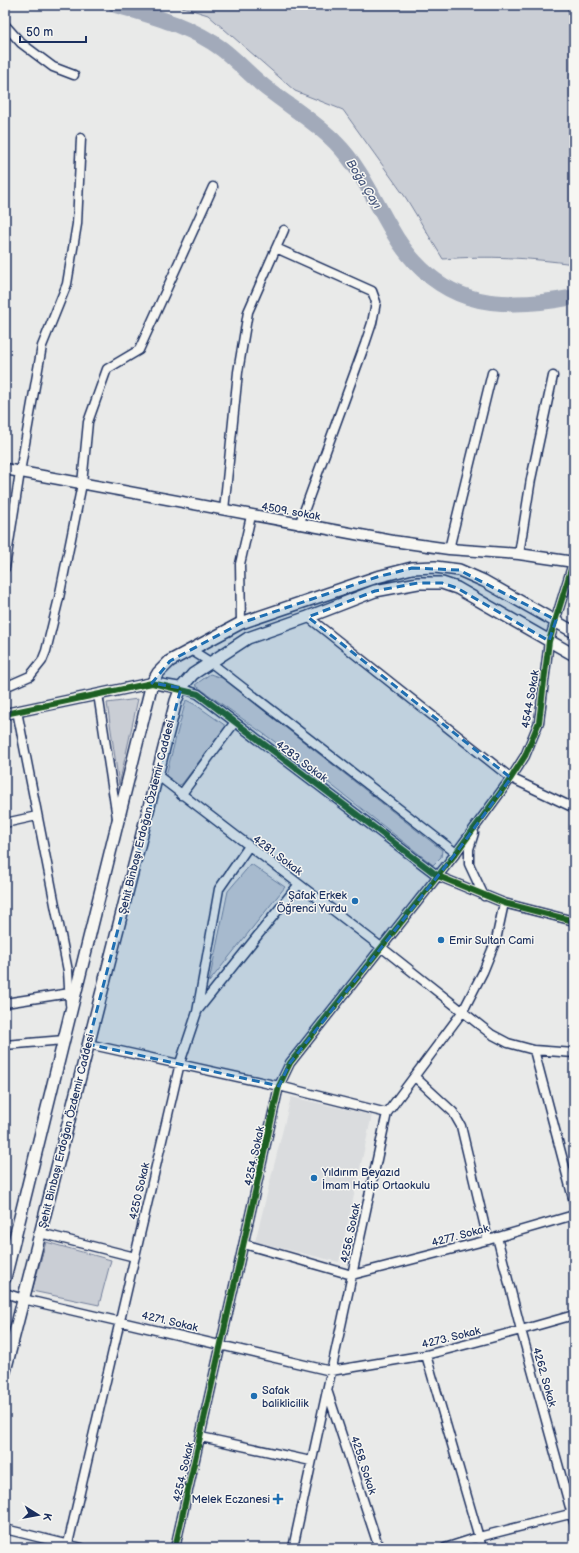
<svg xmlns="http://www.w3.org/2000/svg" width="579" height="1553" font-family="'Balsamiq Sans',sans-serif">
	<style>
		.built { fill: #dadcde }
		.green { fill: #caced5; stroke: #727e9a }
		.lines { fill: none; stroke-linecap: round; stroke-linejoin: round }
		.river { stroke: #a2aaba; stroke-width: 16 }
		.minor-casing { stroke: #1b2f5e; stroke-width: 11 }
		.tertiary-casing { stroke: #1b2f5e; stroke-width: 13 }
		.secondary-casing { stroke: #1b2f5e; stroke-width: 14 }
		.minor { stroke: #f6f6f2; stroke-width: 8 }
		.tertiary { stroke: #f6f6f2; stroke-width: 10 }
		.secondary { stroke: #f6f6f2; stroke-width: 11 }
		.cycleway-casing { stroke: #f6f6f2; stroke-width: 8 }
		.cycleway { stroke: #1b5e20; stroke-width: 6 }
		.marked { fill: #1f6fb2; fill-opacity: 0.2; stroke: #1f6fb2; stroke-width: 3; stroke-dasharray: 8 5; stroke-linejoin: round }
		.poi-dot { fill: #1f6fb2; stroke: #f6f6f2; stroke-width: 1.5 }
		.labels { text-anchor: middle; stroke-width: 3; stroke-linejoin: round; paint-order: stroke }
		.street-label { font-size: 11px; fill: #1b2f5e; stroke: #f6f6f2 }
		.poi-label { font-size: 11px; fill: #1b2f5e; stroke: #f6f6f2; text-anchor: start }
		.water-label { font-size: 12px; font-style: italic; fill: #44547a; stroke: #f6f6f2 }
	</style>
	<rect width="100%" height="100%" fill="#e9eae9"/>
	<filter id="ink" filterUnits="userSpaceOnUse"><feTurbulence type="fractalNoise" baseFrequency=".025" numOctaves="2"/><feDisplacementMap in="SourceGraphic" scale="8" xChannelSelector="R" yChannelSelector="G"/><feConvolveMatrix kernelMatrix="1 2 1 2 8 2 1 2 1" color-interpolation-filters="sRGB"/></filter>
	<g filter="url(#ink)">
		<path class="built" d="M 291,1097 L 372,1115 L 339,1262 L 255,1242 Z"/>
		<path class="green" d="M 176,5 L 567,5 L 574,39 L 574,264 C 530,258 487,255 443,259 L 406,198 L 343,110 L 295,91 L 208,15 Z
			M 210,674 L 222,678 L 442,850 L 441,857 L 433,865 L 292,754 L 195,685 Z
			M 138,699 L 119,785 L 107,703 Z
			M 186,700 L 196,705 L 226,726 L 182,784 L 177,786 L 167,780 L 166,775 Z
			M 251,864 L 285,887 L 209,982 L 228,891 Z
			M 46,1242 L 111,1260 L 99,1305 L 32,1291 Z"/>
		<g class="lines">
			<path class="river" d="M 116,5 C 152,16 191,26 222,49 C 239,62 252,78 270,91 C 292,108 317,123 336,143 C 360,167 373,198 390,227 C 433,304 493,313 574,297"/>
			<g class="minor-casing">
				<path id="minor" d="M 5,25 L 21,43 L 53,67 L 74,75
					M 276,248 L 372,291 L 376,302 L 372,323 L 365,344 L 299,525
					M 224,510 L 238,372 L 248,312 L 284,230
					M 449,549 L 492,373
					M 519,554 L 531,479 L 553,376
					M 5,568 L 20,472 L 42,346 L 67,284 L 77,224 L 81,138
					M 308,617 L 511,778 L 574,808
					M 241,623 L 240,564 L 251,516
					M 191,650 L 210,662 L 456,853
					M 5,687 L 30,676 L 42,661 L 46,651 L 59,598 L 82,484 L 88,422 L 107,369 L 139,350 L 213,187
					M 181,688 L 198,694 L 438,876 L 504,903 L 574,921
					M 98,694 L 117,818
					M 17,711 L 68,971 L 70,1004
					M 157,775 L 381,947 L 491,1034 L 508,1043 L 534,1050 L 574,1053
					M 181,795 L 235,722
					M 5,823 L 37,816
					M 474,833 L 469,849 L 469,864 L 484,896
					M 5,1003 L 70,993
					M 198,1010 L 299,884
					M 88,1044 L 279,1086 L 387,1113
					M 5,1045 L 64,1040
					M 534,1050 L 574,1202
					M 415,1077 L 453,1112 L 461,1126 L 488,1240
					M 40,1233 L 135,1257
					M 497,1237 L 521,1330 L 574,1522
					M 244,1244 L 352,1275 L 488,1240 L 574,1215
					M 5,1293 L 23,1299 L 331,1371 L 426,1355 L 521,1330 L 574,1315
					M 426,1355 L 482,1548
					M 327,1390 L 379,1548
					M 201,1437 L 311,1461
					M 5,1529 L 82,1548
					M 67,1548 L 180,1063 L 197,1012 L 219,889 L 249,846
					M 175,1548 L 279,1086 L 290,1063 L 456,853 L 511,778 L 525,756 L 539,722 L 549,641 L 574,560
					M 293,1548 L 387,1113 L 463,1011 L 483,972 L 496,940 L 504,903
					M 445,1548 L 479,1537 L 574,1513"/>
			</g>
			<g class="tertiary-casing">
				<path id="tertiary" d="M 5,469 L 393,541 L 449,549 L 519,554 L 574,562
					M 5,714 L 152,683 L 181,688"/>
			</g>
			<g class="secondary-casing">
				<path id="secondary" d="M 5,1278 L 152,683 L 158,673 L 170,661 L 241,623 L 377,577 L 412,568 L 435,567 L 459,570 L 484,581 L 574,632
					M 5,1371 L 176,701 L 181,688 L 193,674 L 248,638 L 308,617 L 375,591 L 418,583 L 442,583 L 457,588 L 574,655"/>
			</g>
			<use href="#minor" class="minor"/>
			<use href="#tertiary" class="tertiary"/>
			<use href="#secondary" class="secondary"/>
			<g class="cycleway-casing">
				<path id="cycleway" d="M 5,714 L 152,683 L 198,694 L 438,876 L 504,903 L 574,921
					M 175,1548 L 279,1086 L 290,1063 L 456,853 L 511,778 L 525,756 L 539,722 L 549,641 L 574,560"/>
			</g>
			<use href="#cycleway" class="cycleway"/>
		</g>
	</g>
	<path class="marked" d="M 412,568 L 459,570 L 556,620 L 549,641 L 457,588 L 442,583 L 418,583 L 375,591 L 308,617 L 511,778 L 456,853 L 290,1063 L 279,1086 L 88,1044 L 181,688 L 152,683 L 170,661 L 241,623 L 377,577 Z"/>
	<g class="poi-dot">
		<circle cx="355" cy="901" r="4"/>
		<circle cx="441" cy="940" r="4"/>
		<circle cx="314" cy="1178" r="4"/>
		<circle cx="254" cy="1396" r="4"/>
		<path d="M276 1493h4v4h4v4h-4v4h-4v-4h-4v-4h4z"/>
	</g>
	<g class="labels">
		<g class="street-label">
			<text transform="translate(291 511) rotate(10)" y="4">4509. sokak</text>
			<text transform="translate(530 699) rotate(-80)" y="4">4544 Sokak</text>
			<text transform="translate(302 761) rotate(37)" y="4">4283. Sokak</text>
			<text transform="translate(146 817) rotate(-76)" y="4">Şehit Binbaşı Erdoğan Özdemir Caddesi</text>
			<text transform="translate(278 855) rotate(37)" y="4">4281. Sokak</text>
			<text transform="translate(66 1131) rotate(-76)" y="4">Şehit Binbaşı Erdoğan Özdemir Caddesi</text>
			<text transform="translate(254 1156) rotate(-78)" y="4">4254. Sokak</text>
			<text transform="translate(139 1191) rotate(-77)" y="4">4250 Sokak</text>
			<text transform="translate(350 1233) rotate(-78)" y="4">4256. Sokak</text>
			<text transform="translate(460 1235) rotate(-15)" y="4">4277. Sokak</text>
			<text transform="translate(170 1321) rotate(13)" y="4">4271. Sokak</text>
			<text transform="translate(451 1337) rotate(-14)" y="4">4273. Sokak</text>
			<text transform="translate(545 1377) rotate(74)" y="4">4262. Sokak</text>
			<text transform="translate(364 1465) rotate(72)" y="4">4258. Sokak</text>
			<text transform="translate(183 1472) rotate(-77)" y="4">4254. Sokak</text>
		</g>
		<g class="poi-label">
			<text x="347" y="899" text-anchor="end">Şafak Erkek<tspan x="347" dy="13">Öğrenci Yurdu</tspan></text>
			<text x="449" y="944">Emir Sultan Cami</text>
			<text x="322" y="1176">Yıldırım Beyazıd<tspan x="322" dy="13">İmam Hatip Ortaokulu</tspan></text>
			<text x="262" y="1394">Safak<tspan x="262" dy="13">baliklicilik</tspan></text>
			<text x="270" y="1503" text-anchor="end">Melek Eczanesi</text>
		</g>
		<g class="water-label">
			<text transform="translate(364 184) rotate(58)" y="4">Boğa Çayı</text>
		</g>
	</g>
	<rect width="579" height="1553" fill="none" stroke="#f6f6f2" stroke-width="20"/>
	<rect x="10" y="10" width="559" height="1533" fill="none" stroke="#1b2f5e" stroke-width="1.5" filter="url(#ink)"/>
	<g transform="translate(38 1515) rotate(101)" stroke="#f6f6f2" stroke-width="3" paint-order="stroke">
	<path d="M0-3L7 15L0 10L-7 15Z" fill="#1b2f5e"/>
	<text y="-6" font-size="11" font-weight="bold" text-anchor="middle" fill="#1b2f5e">K</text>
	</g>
	<path d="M20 36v6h66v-6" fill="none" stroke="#1b2f5e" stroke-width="2"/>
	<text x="26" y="36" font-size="12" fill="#1b2f5e" stroke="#f6f6f2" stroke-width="3" paint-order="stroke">50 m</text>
</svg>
